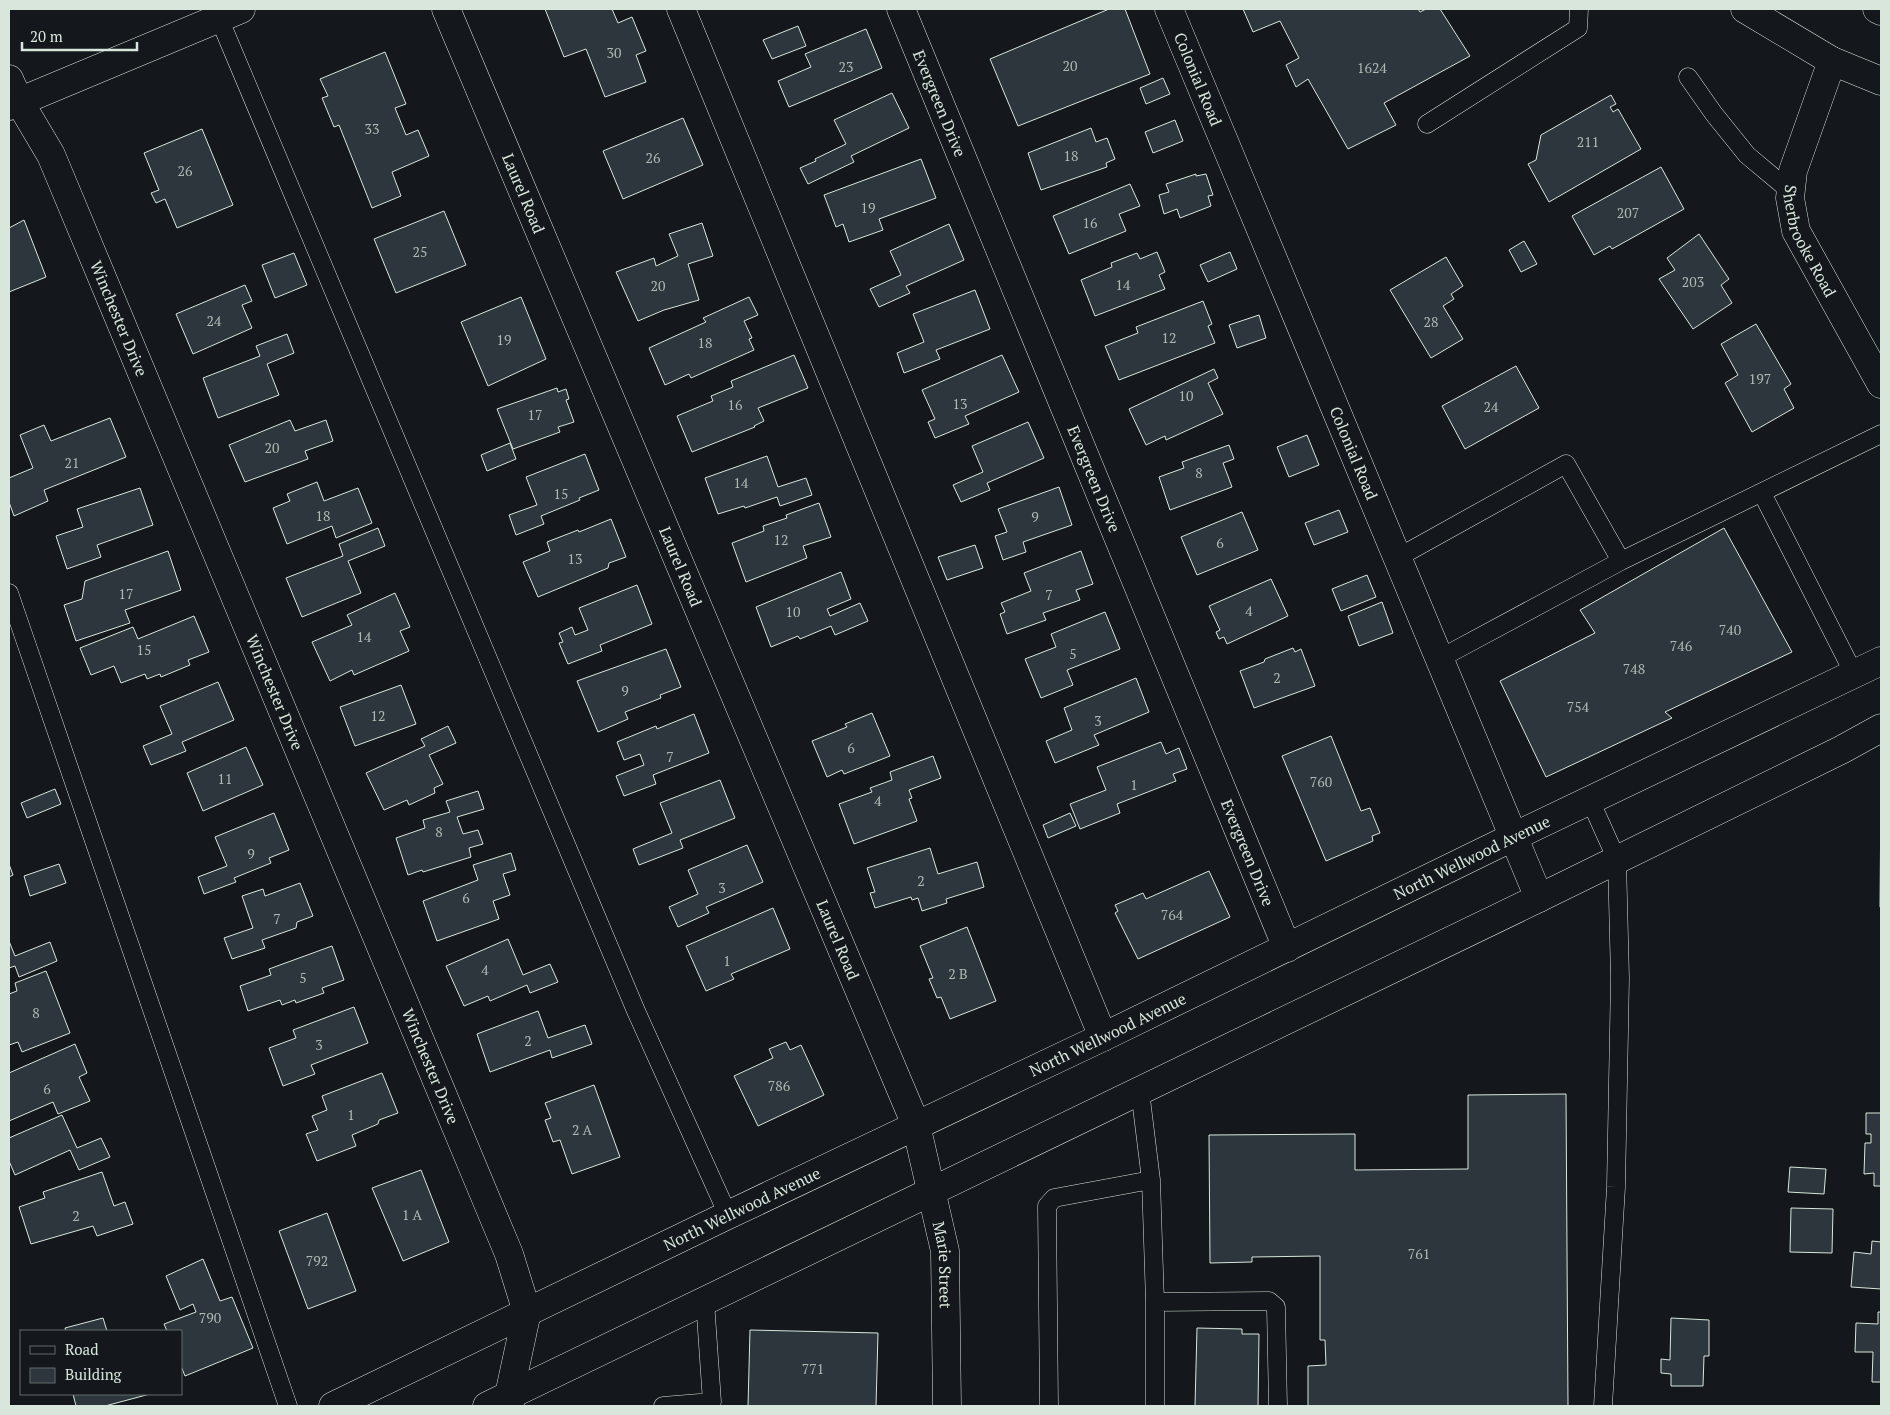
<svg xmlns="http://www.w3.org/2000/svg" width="1890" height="1415" font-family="'PT Serif',serif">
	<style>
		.building { fill: #2c363c; stroke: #d8e6dc }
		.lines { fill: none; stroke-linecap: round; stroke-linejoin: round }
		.lane-casing { stroke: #d8e6dc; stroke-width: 19 }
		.street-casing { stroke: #d8e6dc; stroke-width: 29 }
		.secondary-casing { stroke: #d8e6dc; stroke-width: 29 }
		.lane { stroke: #14181c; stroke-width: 18 }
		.street { stroke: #14181c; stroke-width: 28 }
		.secondary { stroke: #14181c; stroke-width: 28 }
		.labels { text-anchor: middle; stroke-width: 4; stroke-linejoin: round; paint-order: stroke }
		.number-label { font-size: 14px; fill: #adbab4 }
		.street-label { font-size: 16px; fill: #d8e6dc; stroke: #14181c }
	</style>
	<rect width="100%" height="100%" fill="#14181c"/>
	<path class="building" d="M 545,9 L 612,9 L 618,23 L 632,17 L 646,51 L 636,55 L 646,82 L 605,97 L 586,49 L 564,57 Z
		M 1109,9 L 1125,9 L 1150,74 L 1018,126 L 990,59 Z
		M 1243,9 L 1418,9 L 1420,12 L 1426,9 L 1440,9 L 1470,56 L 1384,103 L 1396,125 L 1348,149 L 1308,79 L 1296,87 L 1286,65 L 1299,58 L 1280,21 L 1253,32 Z
		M 798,26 L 806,46 L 772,59 L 763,40 Z
		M 866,29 L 882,68 L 789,107 L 778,81 L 811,67 L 805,54 Z
		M 385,52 L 406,104 L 395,108 L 406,135 L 418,130 L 429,156 L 392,172 L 401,196 L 372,208 L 339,125 L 334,127 L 322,98 L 328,96 L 320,79 Z
		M 1163,78 L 1170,94 L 1146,104 L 1140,88 Z
		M 892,93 L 909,128 L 851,156 L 854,162 L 808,184 L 800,168 L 816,161 L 815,159 L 846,144 L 834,120 Z
		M 1611,95 L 1616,104 L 1610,107 L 1613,112 L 1618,109 L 1641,149 L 1549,202 L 1528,164 L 1536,160 L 1541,135 Z
		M 683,118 L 703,165 L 623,199 L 603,151 Z
		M 1175,120 L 1183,141 L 1153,153 L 1145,132 Z
		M 1091,128 L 1096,142 L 1107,138 L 1115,159 L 1106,163 L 1107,167 L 1041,190 L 1028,153 Z
		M 202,129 L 233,205 L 177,228 L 165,199 L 156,203 L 151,193 L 159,190 L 144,153 Z
		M 921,159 L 936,198 L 879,219 L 883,230 L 849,242 L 843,224 L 836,227 L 824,195 Z
		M 1661,167 L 1684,209 L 1612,249 L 1610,246 L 1594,255 L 1572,216 Z
		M 1196,174 L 1196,176 L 1206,174 L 1213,195 L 1208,196 L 1211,206 L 1180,218 L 1177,209 L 1164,214 L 1159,195 L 1169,192 L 1166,184 Z
		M 1130,184 L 1140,206 L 1119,214 L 1126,231 L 1069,254 L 1053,216 Z
		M 444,211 L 466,265 L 396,293 L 374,239 Z
		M 24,220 L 46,277 L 9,292 L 9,228 Z
		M 702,223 L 713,256 L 688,264 L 699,300 L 664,310 L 638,321 L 616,272 L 654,258 L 656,266 L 678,256 L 669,234 Z
		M 949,224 L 964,260 L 906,286 L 910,293 L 879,307 L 870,289 L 901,275 L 890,251 Z
		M 1699,234 L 1729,279 L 1721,285 L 1732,303 L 1693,329 L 1659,279 L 1675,270 L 1667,258 Z
		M 1524,241 L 1537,264 L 1521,272 L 1509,250 Z
		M 1157,252 L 1165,272 L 1159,275 L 1165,289 L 1095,316 L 1081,280 L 1112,267 L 1111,263 L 1137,253 L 1140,259 Z
		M 1230,252 L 1237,269 L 1208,282 L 1200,265 Z
		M 294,253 L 307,285 L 275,298 L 262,265 Z
		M 1446,257 L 1463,286 L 1451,294 L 1454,299 L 1443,306 L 1463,339 L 1431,358 L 1390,290 Z
		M 245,285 L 252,301 L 242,305 L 252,328 L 193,354 L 176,314 Z
		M 975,290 L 990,329 L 936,350 L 940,359 L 904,373 L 897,353 L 924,342 L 913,314 Z
		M 521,297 L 546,359 L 488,386 L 461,322 Z
		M 749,297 L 758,315 L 744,321 L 752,338 L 749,339 L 754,350 L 691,378 L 689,374 L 665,385 L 649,348 L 706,322 L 703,318 Z
		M 1203,301 L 1212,324 L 1208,326 L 1215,343 L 1119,380 L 1105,346 L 1138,333 L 1136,327 Z
		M 1259,315 L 1266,338 L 1237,348 L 1229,325 Z
		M 1756,324 L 1791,384 L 1784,389 L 1794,408 L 1752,432 L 1725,383 L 1738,375 L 1721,344 Z
		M 287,334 L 294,353 L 267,364 L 279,395 L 218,418 L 203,378 L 260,356 L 256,346 Z
		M 794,355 L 808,388 L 758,408 L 764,421 L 754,426 L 755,427 L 692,452 L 677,416 L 713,401 L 711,396 L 733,387 L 731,381 Z
		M 1002,355 L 1019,392 L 965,416 L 969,424 L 935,438 L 928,422 L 935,419 L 922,390 Z
		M 1516,366 L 1539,408 L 1465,449 L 1442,406 Z
		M 1214,369 L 1218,378 L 1208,383 L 1223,414 L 1166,440 L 1165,436 L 1146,445 L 1129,409 Z
		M 557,388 L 558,392 L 566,389 L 569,399 L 566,400 L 574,422 L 558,427 L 560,432 L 513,449 L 497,409 Z
		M 110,418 L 126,457 L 44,490 L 48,501 L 14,516 L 9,502 L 9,478 L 33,468 L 20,435 L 44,425 L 51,441 Z
		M 290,420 L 295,431 L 326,420 L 333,441 L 305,451 L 308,459 L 245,482 L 229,445 Z
		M 1028,422 L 1044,458 L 987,483 L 990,490 L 961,502 L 953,485 L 983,472 L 972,446 Z
		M 1307,435 L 1319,465 L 1289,477 L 1277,447 Z
		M 510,443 L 516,459 L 487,471 L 481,455 Z
		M 1229,445 L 1234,459 L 1223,463 L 1232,487 L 1170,510 L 1159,477 L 1184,468 L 1182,462 Z
		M 585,454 L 599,490 L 579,498 L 580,500 L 541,516 L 544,524 L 516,535 L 509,515 L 537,505 L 526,477 Z
		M 767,456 L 778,487 L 806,478 L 812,495 L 780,506 L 777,497 L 745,508 L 744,506 L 718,514 L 705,478 Z
		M 317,482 L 324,501 L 358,488 L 372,523 L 336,538 L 332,526 L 287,544 L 273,508 L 290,501 L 287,494 Z
		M 1059,487 L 1072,525 L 1023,542 L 1026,552 L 1003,560 L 995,536 L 1007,532 L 998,509 Z
		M 140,488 L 153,525 L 97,545 L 101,557 L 67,569 L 56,536 L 83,527 L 77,509 Z
		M 819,503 L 831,537 L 803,546 L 807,558 L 746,582 L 732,543 L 764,531 L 763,526 L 787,518 L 786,515 Z
		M 1339,510 L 1348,532 L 1314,545 L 1305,523 Z
		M 1242,512 L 1258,550 L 1197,575 L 1181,537 Z
		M 611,519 L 626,557 L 609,563 L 608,568 L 538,597 L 523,562 L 550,551 L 547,542 L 578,530 L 579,532 Z
		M 378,528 L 385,546 L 348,561 L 361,593 L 302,617 L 286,578 L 343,556 L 339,544 Z
		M 1724,528 L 1792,652 L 1665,712 L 1672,718 L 1546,777 L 1500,681 L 1595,633 L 1580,610 Z
		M 975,545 L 983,568 L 947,580 L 938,557 Z
		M 168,551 L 181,590 L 125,610 L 130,623 L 76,641 L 64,605 L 82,599 L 85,581 Z
		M 1081,551 L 1093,584 L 1076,590 L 1080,600 L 1043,613 L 1046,620 L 1007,634 L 1000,614 L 1005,612 L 1001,603 L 1031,591 L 1024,573 Z
		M 841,572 L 851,599 L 827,609 L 830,616 L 860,603 L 868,621 L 835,635 L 831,626 L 800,639 L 798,636 L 771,647 L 756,607 Z
		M 1367,575 L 1376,597 L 1341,611 L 1332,589 Z
		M 1271,579 L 1288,616 L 1227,644 L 1224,637 L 1219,639 L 1216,632 L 1220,630 L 1209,606 Z
		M 637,585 L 652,624 L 600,645 L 602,651 L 568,664 L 559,643 L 563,642 L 559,633 L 572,627 L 575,635 L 588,630 L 579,608 Z
		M 395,593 L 410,627 L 400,631 L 409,651 L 354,675 L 352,670 L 330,681 L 312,642 L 352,625 L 347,615 Z
		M 1382,602 L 1393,633 L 1359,646 L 1348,616 Z
		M 1105,612 L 1120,649 L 1067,670 L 1073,685 L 1041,698 L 1025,659 L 1056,647 L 1051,634 Z
		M 194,616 L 209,652 L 188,660 L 190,665 L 161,677 L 160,674 L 147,679 L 145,674 L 121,683 L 114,666 L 91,675 L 80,648 L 133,627 L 138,639 Z
		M 1293,648 L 1295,652 L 1301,649 L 1315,686 L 1254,708 L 1240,671 L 1264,662 L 1265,659 Z
		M 666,649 L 681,687 L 660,695 L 661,698 L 625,712 L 628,719 L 598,732 L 577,681 Z
		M 1136,678 L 1149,712 L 1094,735 L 1099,745 L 1055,763 L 1046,741 L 1072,730 L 1064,708 Z
		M 218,682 L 234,720 L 182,742 L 186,751 L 151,765 L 143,746 L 172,734 L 160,706 Z
		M 401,685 L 416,724 L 355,746 L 340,707 Z
		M 872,713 L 890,756 L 844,774 L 842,770 L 827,777 L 812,741 L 847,727 L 845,724 Z
		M 694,714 L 709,753 L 653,775 L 656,784 L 624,796 L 616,776 L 644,765 L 640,754 L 624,760 L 617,742 L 656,726 L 657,729 Z
		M 448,726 L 456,743 L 429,755 L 443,784 L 434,788 L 435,793 L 409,805 L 407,800 L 384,810 L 366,773 L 425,746 L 421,739 Z
		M 1331,736 L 1361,811 L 1370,808 L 1380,833 L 1372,836 L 1373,841 L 1326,861 L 1282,756 Z
		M 1161,742 L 1166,754 L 1179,748 L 1187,769 L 1173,774 L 1176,781 L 1117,804 L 1120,813 L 1080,829 L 1070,804 L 1106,790 L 1097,767 Z
		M 246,747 L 263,785 L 203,811 L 187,773 Z
		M 933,756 L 941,778 L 909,790 L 912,798 L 909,799 L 917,821 L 854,844 L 839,804 L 872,792 L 870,788 L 892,780 L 890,772 Z
		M 720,780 L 735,818 L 680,840 L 683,848 L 639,865 L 633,849 L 672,833 L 660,803 Z
		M 55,789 L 61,804 L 27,818 L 21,803 Z
		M 1881,789 L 1881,907 L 1880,907 Z
		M 478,791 L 484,809 L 457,817 L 463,834 L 478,830 L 483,844 L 469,848 L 471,857 L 423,872 L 422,870 L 408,875 L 396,838 L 425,828 L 423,820 L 450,812 L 446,801 Z
		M 274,813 L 289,850 L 269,858 L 271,863 L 234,878 L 236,882 L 204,894 L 198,877 L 227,866 L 215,837 Z
		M 1070,813 L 1076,826 L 1048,838 L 1043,825 Z
		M 747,845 L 763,882 L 706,907 L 709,913 L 678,927 L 669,907 L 698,894 L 688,870 Z
		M 930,848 L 938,874 L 977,862 L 984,887 L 946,899 L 947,903 L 922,911 L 918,898 L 912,900 L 911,897 L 875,908 L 870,893 L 875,892 L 867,868 Z
		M 511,853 L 516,870 L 503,874 L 510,895 L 493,901 L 499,919 L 437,941 L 423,901 L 478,880 L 473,865 Z
		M 9,864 L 13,875 L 9,877 Z
		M 59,864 L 66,883 L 30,896 L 24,876 Z
		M 1209,871 L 1230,917 L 1138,959 L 1115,913 L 1118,911 L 1115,905 L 1143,893 L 1146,899 Z
		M 300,883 L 313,916 L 297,922 L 296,928 L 262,940 L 265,948 L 232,959 L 224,938 L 253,928 L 242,896 L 263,889 L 265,896 Z
		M 773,908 L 790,949 L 731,974 L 734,979 L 706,991 L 686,946 Z
		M 967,927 L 996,1001 L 950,1019 L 941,997 L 937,998 L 929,979 L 933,978 L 920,946 Z
		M 508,939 L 523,975 L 550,964 L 558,982 L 530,993 L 527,985 L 490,1001 L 488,996 L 464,1006 L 446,966 Z
		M 9,941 L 15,956 L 50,942 L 57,961 L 19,977 L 15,966 L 9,968 Z
		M 332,946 L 344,980 L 322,988 L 324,993 L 296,1003 L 295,1000 L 282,1005 L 280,1000 L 248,1011 L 240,986 L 271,975 L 269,969 Z
		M 46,971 L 70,1033 L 22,1052 L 18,1042 L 9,1045 L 9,994 L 17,991 L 15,983 Z
		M 354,1007 L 368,1043 L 311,1065 L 315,1074 L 283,1086 L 269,1048 L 296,1038 L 293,1030 Z
		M 538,1011 L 548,1038 L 585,1025 L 592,1044 L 552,1058 L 550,1050 L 490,1072 L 477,1034 Z
		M 786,1042 L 790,1050 L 801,1045 L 824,1095 L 758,1126 L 734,1076 L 773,1058 L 769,1049 Z
		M 75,1044 L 87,1073 L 79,1077 L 90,1101 L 58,1114 L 53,1102 L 9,1121 L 9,1073 Z
		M 382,1073 L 398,1113 L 379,1120 L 378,1124 L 352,1135 L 356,1146 L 317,1161 L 306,1134 L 318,1130 L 312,1116 L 327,1110 L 322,1096 Z
		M 594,1085 L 620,1157 L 572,1174 L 560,1140 L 553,1142 L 545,1120 L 551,1118 L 545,1103 Z
		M 1566,1094 L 1568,1406 L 1308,1406 L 1308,1366 L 1326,1365 L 1325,1340 L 1320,1340 L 1320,1256 L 1252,1257 L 1252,1262 L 1210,1263 L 1209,1135 L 1355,1134 L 1355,1170 L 1468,1169 L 1468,1095 Z
		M 1866,1113 L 1881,1113 L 1881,1186 L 1874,1186 L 1874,1173 L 1864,1174 L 1865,1143 L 1871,1143 L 1871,1134 L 1866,1134 Z
		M 62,1115 L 77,1148 L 101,1138 L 110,1157 L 79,1170 L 70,1150 L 15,1175 L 9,1161 L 9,1138 Z
		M 1790,1167 L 1826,1169 L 1824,1194 L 1788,1192 Z
		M 421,1170 L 449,1242 L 403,1261 L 372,1188 Z
		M 102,1172 L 114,1206 L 125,1202 L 133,1224 L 97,1236 L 93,1226 L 31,1244 L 19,1207 L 45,1198 L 43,1192 Z
		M 1791,1208 L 1833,1209 L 1832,1253 L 1790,1252 Z
		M 327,1213 L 356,1291 L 308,1309 L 279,1231 Z
		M 1872,1241 L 1881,1242 L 1881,1289 L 1851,1287 L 1854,1252 L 1871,1254 Z
		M 203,1259 L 220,1301 L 232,1297 L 253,1348 L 185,1376 L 181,1366 L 181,1331 L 167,1331 L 164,1324 L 196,1312 L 193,1304 L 180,1310 L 166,1276 Z
		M 1878,1312 L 1881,1312 L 1881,1382 L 1872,1382 L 1873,1352 L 1855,1352 L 1856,1323 L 1878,1324 Z
		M 103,1318 L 107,1331 L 66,1331 L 65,1328 Z
		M 1671,1318 L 1709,1320 L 1709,1356 L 1704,1356 L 1703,1386 L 1671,1386 L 1671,1374 L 1661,1373 L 1661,1359 L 1670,1360 Z
		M 1197,1328 L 1242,1329 L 1242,1334 L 1259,1334 L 1258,1406 L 1195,1406 Z
		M 750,1330 L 878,1333 L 876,1406 L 748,1406 Z
		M 73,1394 L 150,1394 L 105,1406 L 76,1406 Z"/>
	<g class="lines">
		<g class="lane-casing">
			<path id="lane" d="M 219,18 L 636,1011 L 728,1215
				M 1688,77 L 1714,114 L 1747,155 L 1790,191
				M 1427,124 L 1578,28 L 1579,9
				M 1762,493 L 1854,674
				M 1397,558 L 1566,464 L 1621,561
				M 9,593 L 288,1406
				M 1439,659 L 1621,561 L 1881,434
				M 1590,800 L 1617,860 L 1620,978 L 1616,1187 L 1603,1406
				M 1140,1091 L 1151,1180 L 1155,1302 L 1155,1406
				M 1155,1302 L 1269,1301 L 1276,1307 L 1278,1406
				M 663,1406 L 712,1402 L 705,1301
				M 1049,1406 L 1047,1206 L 1054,1198 L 1151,1180"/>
		</g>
		<g class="street-casing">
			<g id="street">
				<path id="s1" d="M 446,9 L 916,1125 L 945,1251 L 947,1406"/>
				<path d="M 681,9 L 1103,1037"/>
				<path id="s2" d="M 901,9 L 1287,948"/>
				<path id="s3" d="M 1169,9 L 1539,898"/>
				<path id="s4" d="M 1832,61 L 1793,171 L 1790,198 L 1796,231 L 1881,384"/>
				<path id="s5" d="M 9,79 L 19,101 L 51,155 L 509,1254 L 527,1312 L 509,1395 L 510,1406"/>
				<path d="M 9,106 L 241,9"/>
			</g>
		</g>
		<g class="secondary-casing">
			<g id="secondary">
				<path d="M 1745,9 L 1832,61 L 1881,81"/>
				<path d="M 1877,9 L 1881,11"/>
				<path id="s6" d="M 333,1406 L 728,1215 L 1103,1037 L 1513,837 L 1881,661"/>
				<path d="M 487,1406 L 1539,898 L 1841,750 L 1881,728"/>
			</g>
		</g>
		<use href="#lane" class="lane"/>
		<use href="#street" class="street"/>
		<use href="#secondary" class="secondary"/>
	</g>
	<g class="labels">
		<g class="number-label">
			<text x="614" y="58">30</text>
			<text x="1070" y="71">20</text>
			<text x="846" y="72">23</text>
			<text x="1372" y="73">1624</text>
			<text x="372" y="134">33</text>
			<text x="1588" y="147">211</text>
			<text x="1071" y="161">18</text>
			<text x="653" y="163">26</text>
			<text x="185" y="176">26</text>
			<text x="868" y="213">19</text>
			<text x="1628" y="218">207</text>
			<text x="1090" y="228">16</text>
			<text x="420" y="257">25</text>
			<text x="1693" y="287">203</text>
			<text x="1123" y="290">14</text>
			<text x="658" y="291">20</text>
			<text x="214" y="326">24</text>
			<text x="1431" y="327">28</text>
			<text x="1169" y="343">12</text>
			<text x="504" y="345">19</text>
			<text x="705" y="348">18</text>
			<text x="1760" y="384">197</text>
			<text x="1186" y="401">10</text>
			<text x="960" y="409">13</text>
			<text x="735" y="410">16</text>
			<text x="1491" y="412">24</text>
			<text x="535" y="420">17</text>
			<text x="272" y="453">20</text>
			<text x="72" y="468">21</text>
			<text x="1199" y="478">8</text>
			<text x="741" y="488">14</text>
			<text x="561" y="499">15</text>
			<text x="323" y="521">18</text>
			<text x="1035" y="522">9</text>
			<text x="781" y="545">12</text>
			<text x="1220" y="548">6</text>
			<text x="575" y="564">13</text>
			<text x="126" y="599">17</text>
			<text x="1049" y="600">7</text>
			<text x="1249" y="616">4</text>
			<text x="793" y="617">10</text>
			<text x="1730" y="635">740</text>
			<text x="364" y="642">14</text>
			<text x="1681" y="651">746</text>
			<text x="144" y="655">15</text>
			<text x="1073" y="659">5</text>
			<text x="1634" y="674">748</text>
			<text x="1277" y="683">2</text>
			<text x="625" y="696">9</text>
			<text x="1578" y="712">754</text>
			<text x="378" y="721">12</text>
			<text x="1098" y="726">3</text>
			<text x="851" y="753">6</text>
			<text x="670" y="762">7</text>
			<text x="225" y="784">11</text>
			<text x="1321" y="787">760</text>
			<text x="1134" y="790">1</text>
			<text x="878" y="806">4</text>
			<text x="439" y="837">8</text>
			<text x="251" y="859">9</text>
			<text x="921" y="886">2</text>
			<text x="722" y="893">3</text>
			<text x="466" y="903">6</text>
			<text x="1172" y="920">764</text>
			<text x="277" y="924">7</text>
			<text x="727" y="966">1</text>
			<text x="485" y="975">4</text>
			<text x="958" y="979">2 B</text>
			<text x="303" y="983">5</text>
			<text x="36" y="1018">8</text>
			<text x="528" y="1046">2</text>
			<text x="319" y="1050">3</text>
			<text x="779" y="1091">786</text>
			<text x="47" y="1094">6</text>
			<text x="351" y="1120">1</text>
			<text x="582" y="1135">2 A</text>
			<text x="412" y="1220">1 A</text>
			<text x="76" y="1221">2</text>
			<text x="1419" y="1259">761</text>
			<text x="317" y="1266">792</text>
			<text x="210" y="1323">790</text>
			<text x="813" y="1374">771</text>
		</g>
		<g class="street-label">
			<text dy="6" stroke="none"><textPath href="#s3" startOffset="76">Colonial Road</textPath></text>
			<text dy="6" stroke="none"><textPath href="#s2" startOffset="102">Evergreen Drive</textPath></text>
			<text dy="6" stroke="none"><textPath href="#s1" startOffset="200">Laurel Road</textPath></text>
			<text dy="6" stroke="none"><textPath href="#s4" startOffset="191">Sherbrooke Road</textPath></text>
			<text dy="6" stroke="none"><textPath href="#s5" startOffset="264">Winchester Drive</textPath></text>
			<text dy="6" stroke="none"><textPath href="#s3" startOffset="481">Colonial Road</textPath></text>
			<text dy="6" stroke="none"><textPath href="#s2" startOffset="508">Evergreen Drive</textPath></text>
			<text dy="6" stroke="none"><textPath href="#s1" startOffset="605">Laurel Road</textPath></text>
			<text dy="6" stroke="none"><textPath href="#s5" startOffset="669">Winchester Drive</textPath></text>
			<text dy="6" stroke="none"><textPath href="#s2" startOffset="912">Evergreen Drive</textPath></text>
			<text dy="6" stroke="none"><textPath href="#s6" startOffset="1264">North Wellwood Avenue</textPath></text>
			<text dy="6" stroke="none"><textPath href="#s1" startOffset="1010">Laurel Road</textPath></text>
			<text dy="6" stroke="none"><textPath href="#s6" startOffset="859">North Wellwood Avenue</textPath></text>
			<text dy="6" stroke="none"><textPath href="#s5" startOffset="1074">Winchester Drive</textPath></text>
			<text dy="6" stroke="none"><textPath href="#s6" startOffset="454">North Wellwood Avenue</textPath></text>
			<text dy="6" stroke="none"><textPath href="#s1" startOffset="1354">Marie Street</textPath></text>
		</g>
	</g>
	<rect width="1890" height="1415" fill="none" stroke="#d8e6dc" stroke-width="20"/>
	<rect x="20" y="1330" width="162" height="65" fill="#14181c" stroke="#626a69"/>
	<rect x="30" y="1346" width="25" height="8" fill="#14181c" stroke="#626a69"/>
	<text x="65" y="1355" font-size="15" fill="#d8e6dc">Road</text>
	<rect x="30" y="1368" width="25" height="15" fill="#2c363c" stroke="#626a69"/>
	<text x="65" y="1380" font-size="15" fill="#d8e6dc">Building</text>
	<path d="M22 42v8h115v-8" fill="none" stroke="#d8e6dc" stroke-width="2.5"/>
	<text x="30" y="42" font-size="15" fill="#d8e6dc" stroke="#14181c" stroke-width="4" paint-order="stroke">20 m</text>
</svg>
